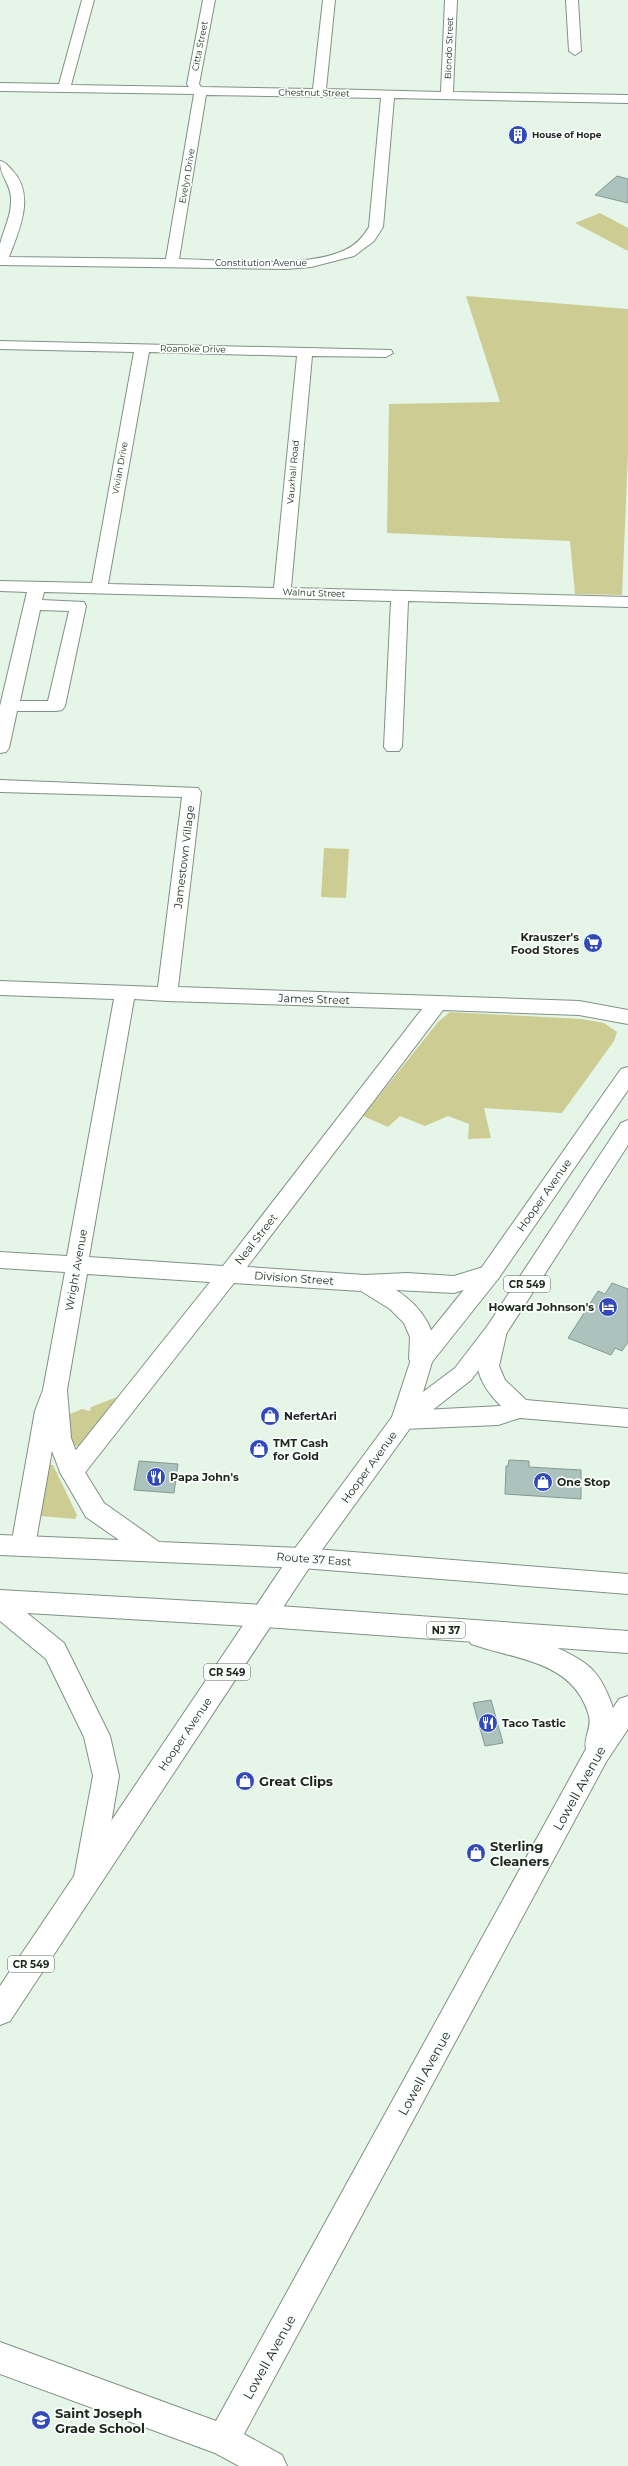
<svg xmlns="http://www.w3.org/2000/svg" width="628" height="2466" font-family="Montserrat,sans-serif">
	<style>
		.green { fill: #cdcc93 }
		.building { fill: #acc2bc; stroke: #859993 }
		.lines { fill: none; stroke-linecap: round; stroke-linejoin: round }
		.minor-casing { stroke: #819185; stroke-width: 2 }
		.major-casing { stroke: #819185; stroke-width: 2 }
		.highway-casing { stroke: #819185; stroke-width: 2 }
		.minor { fill: #fff; fill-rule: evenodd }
		.major { fill: #fff; fill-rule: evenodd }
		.highway { fill: #fff; fill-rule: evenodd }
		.labels { text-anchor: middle; stroke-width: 3.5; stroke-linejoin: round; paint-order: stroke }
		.far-street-label { font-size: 9px; fill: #1e2520; stroke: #fbfffc }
		.far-poi-label { font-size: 9px; font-weight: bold; fill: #1e2520; stroke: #fbfffc; text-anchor: start }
		.shield { fill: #fbfffc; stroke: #606662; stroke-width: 1 }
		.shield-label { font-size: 10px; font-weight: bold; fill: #1e2520 }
		.street-label { font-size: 11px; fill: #1e2520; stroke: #fbfffc }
		.poi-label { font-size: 11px; font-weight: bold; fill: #1e2520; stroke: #fbfffc; text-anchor: start }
		.near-poi-label { font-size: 13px; font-weight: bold; fill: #1e2520; stroke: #fbfffc; text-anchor: start }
		.near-street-label { font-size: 13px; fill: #1e2520; stroke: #fbfffc }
	</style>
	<rect width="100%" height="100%" fill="#e5f6e9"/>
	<path class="green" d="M 600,213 L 628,228 L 628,251 L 575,223 Z
		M 466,296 L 628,309 L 628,454 L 622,595 L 575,594 L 570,541 L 387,533 L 389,404 L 500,402 Z
		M 324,848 L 349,849 L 346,898 L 321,897 Z
		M 450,1012 L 582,1019 L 604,1023 L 617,1032 L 614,1041 L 562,1113 L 484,1108 L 491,1138 L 468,1139 L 469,1124 L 448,1116 L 425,1126 L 400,1116 L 388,1127 L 363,1116 L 438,1022 Z
		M 117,1397 L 79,1446 L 69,1446 L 68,1415 L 82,1409 L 90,1411 L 91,1407 Z
		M 49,1465 L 53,1465 L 77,1515 L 75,1519 L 40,1516 Z"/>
	<path class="building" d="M 617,176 L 628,179 L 628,203 L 595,195 Z
		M 612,1283 L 628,1289 L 628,1342 L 622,1351 L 615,1348 L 611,1355 L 568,1338 L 598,1291 L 605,1294 Z
		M 509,1460 L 529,1461 L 529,1467 L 581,1470 L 581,1499 L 505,1494 L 506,1466 L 508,1466 Z
		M 139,1461 L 178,1464 L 174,1493 L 134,1490 Z
		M 491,1700 L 503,1743 L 485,1746 L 473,1703 Z"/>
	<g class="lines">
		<g class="minor-casing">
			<path id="minor" d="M 82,0 L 94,0 L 71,85 L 189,87 L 187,84 L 203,0 L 215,0 L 199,84 L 201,87 L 313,89 L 323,0 L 335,0 L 326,89 L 441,92 L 445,0 L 457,0 L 453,92 L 628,95 L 628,103 L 394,98 L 383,227 L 374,241 L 354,256 L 311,267 L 286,269 L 0,265 C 0,258 0,250 0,244 C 4,228 12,215 11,198 C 10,182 0,177 0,161 C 6,162 8,166 12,170 C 36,195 19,230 9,257 L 166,259 L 194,94 L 0,91 L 0,83 L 59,84 ZM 206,95 L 381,98 L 369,227 C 363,237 356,245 345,250 C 305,269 224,260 179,259 Z
				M 566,0 L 578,0 L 581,51 L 575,55 L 569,51 Z
				M 0,341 L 391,350 L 393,353 L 386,357 L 312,356 L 291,588 L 628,597 L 628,607 L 408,601 L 402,747 L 399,751 L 387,751 L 384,747 L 391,601 L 44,592 L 42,600 L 84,602 L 86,606 L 65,706 L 62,710 L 56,711 L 17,711 L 9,748 L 6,752 L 0,753 L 0,706 L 27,592 L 0,591 L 0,581 L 92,583 L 134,352 L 0,349 ZM 149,352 L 297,356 L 274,588 L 108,584 ZM 40,610 L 69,611 L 48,701 L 20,701 Z
				M 0,780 L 198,788 L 201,792 L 178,987 L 579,1001 L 628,1010 L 628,1024 L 579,1015 L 443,1010 L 247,1267 L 365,1275 L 407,1273 L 454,1276 L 490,1265 L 498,1267 L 501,1273 L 498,1279 L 454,1293 L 396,1290 C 420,1305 445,1336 429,1365 L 421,1368 L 413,1365 L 409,1359 L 410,1337 L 404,1323 L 390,1309 L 361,1291 L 234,1283 L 80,1479 L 72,1482 L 64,1479 L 60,1472 L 64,1465 L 210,1282 L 87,1274 L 67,1390 L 59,1411 L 35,1546 L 32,1553 L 23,1556 L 14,1553 L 11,1546 L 35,1411 L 43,1390 L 65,1272 L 0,1268 L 0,1252 L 67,1256 L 114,999 L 0,995 L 0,981 L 158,987 L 182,797 L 0,792 ZM 134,999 L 167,1001 L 422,1009 L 223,1266 L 89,1257 Z
				M 496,1322 L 504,1325 L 507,1331 L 499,1366 L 505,1380 L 526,1400 L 628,1409 L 628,1427 L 520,1418 L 498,1425 L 403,1429 L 395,1427 L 391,1420 L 395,1413 L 403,1411 L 501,1406 C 475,1380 470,1359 488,1325 Z
				M 480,1625 C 514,1635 557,1642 586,1664 C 600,1674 608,1693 613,1708 L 619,1699 L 628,1696 L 628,1729 L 606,1762 L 244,2434 L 282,2455 L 287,2466 L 239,2466 L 215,2453 L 0,2374 L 0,2342 L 216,2421 L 586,1749 C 583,1739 592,1727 589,1716 C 574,1661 517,1660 471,1644 L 467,1636 L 471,1628 Z"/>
		</g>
		<g class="major-casing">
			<path id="major" d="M 628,1067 L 628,1090 L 498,1279 L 432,1362 L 423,1392 L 455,1368 L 488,1325 L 621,1123 L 628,1120 L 628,1145 L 504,1337 L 471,1380 L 411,1427 L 311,1565 L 10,2021 L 0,2025 L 0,1986 L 293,1551 L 392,1417 L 413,1353 L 482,1267 L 621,1069 Z"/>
		</g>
		<g class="highway-casing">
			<path id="highway" d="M 55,1381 L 63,1384 L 67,1390 L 71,1438 L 83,1469 L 104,1503 L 159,1542 L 302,1548 L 628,1574 L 628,1594 L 302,1568 L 0,1555 L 0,1535 L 119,1540 L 86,1517 L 60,1472 L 47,1438 L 43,1390 L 47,1384 Z
				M 0,1590 L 265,1605 L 628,1631 L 628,1653 L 265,1627 L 27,1613 L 64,1643 L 110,1736 L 119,1776 L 102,1877 L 98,1886 L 88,1890 L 78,1886 L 74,1877 L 93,1776 L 84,1737 L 46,1659 L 0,1621 Z"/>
		</g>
		<use href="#minor" class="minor"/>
		<use href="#major" class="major"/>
		<use href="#highway" class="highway"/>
	</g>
	<defs>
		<g id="building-disc" transform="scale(1)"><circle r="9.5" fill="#3149ba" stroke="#fbfffc"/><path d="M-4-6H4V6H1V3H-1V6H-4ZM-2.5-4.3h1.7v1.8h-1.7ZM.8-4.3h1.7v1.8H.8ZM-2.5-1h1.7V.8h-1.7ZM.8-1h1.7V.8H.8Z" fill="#fff"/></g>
		<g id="supermarket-disc" transform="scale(1)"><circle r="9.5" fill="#3149ba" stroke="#fbfffc"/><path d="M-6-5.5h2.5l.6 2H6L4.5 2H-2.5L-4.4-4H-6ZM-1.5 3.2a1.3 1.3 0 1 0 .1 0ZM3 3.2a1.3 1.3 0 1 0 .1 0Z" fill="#fff"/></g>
		<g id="hotel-disc" transform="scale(1)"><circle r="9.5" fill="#3149ba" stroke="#fbfffc"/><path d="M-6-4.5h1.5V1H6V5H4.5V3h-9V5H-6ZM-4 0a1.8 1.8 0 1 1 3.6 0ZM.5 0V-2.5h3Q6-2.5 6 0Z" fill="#fff"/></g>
		<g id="shop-disc" transform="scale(1)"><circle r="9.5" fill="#3149ba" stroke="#fbfffc"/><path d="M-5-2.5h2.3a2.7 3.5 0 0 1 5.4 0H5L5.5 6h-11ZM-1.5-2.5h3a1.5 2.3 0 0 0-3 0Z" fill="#fff"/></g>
		<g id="restaurant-disc" transform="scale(1)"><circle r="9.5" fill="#3149ba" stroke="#fbfffc"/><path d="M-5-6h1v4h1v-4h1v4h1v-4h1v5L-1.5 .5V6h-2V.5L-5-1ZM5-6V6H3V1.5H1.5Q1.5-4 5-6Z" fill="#fff"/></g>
		<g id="school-disc" transform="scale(1)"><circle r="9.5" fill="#3149ba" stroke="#fbfffc"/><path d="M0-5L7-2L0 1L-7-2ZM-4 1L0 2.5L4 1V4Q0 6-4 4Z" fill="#fff"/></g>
	</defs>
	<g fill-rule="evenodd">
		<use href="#building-disc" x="518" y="135"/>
		<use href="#supermarket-disc" x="593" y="943"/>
		<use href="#hotel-disc" x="608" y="1307"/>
		<use href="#shop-disc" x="270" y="1416"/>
		<use href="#shop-disc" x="259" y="1449"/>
		<use href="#restaurant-disc" x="156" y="1477"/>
		<use href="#shop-disc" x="543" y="1482"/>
		<use href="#restaurant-disc" x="488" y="1723"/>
		<use href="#shop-disc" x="245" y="1781"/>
		<use href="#shop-disc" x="476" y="1853"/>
		<use href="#school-disc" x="41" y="2420"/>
	</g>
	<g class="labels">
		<g class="far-street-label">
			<text transform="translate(200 46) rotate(-79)" y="3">Citta Street</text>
			<text transform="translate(449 48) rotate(-88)" y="3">Biondo Street</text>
			<text transform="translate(314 93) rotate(1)" y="3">Chestnut Street</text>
			<text transform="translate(187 176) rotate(-80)" y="3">Evelyn Drive</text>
			<text x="261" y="266">Constitution Avenue</text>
			<text transform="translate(193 349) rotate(1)" y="3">Roanoke Drive</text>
			<text transform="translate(120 468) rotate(-80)" y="3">Vivian Drive</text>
			<text transform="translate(293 472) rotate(-85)" y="3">Vauxhall Road</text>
			<text transform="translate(314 593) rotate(2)" y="3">Walnut Street</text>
		</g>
		<g class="far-poi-label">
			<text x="532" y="138">House of Hope</text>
		</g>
		<g class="shield">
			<rect x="504" y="1276" width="46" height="16" rx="3"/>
			<rect x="427" y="1622" width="38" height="16" rx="3"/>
			<rect x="204" y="1664" width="46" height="16" rx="3"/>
			<rect x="8" y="1956" width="46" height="16" rx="3"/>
		</g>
		<g class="shield-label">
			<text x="527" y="1288">CR 549</text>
			<text x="446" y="1634">NJ 37</text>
			<text x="227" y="1676">CR 549</text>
			<text x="31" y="1968">CR 549</text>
		</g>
		<g class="street-label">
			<text transform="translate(184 857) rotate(-83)" y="4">Jamestown Village</text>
			<text transform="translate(314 999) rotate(2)" y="4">James Street</text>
			<text transform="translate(544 1195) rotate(-55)" y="4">Hooper Avenue</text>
			<text transform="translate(256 1239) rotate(-52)" y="4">Neal Street</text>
			<text transform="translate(76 1270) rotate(-80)" y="4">Wright Avenue</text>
			<text transform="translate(294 1278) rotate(4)" y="4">Division Street</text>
			<text transform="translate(369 1467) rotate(-54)" y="4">Hooper Avenue</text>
			<text transform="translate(314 1559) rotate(4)" y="4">Route 37 East</text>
			<text transform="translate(185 1734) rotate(-56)" y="4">Hooper Avenue</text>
		</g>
		<g class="poi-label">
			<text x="579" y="941" text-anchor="end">Krauszer's<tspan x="579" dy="13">Food Stores</tspan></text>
			<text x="594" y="1311" text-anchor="end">Howard Johnson's</text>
			<text x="284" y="1420">NefertAri</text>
			<text x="273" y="1447">TMT Cash<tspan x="273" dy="13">for Gold</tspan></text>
			<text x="170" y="1481">Papa John's</text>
			<text x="557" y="1486">One Stop</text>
			<text x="502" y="1727">Taco Tastic</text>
		</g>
		<g class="near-poi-label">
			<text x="259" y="1786">Great Clips</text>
			<text x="490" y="1851">Sterling<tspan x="490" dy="15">Cleaners</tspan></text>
			<text x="55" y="2418">Saint Joseph<tspan x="55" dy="15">Grade School</tspan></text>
		</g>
		<g class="near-street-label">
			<text transform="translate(579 1788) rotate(-61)" y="5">Lowell Avenue</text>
			<text transform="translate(424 2073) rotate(-61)" y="5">Lowell Avenue</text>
			<text transform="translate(269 2357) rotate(-61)" y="5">Lowell Avenue</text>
		</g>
	</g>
</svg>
